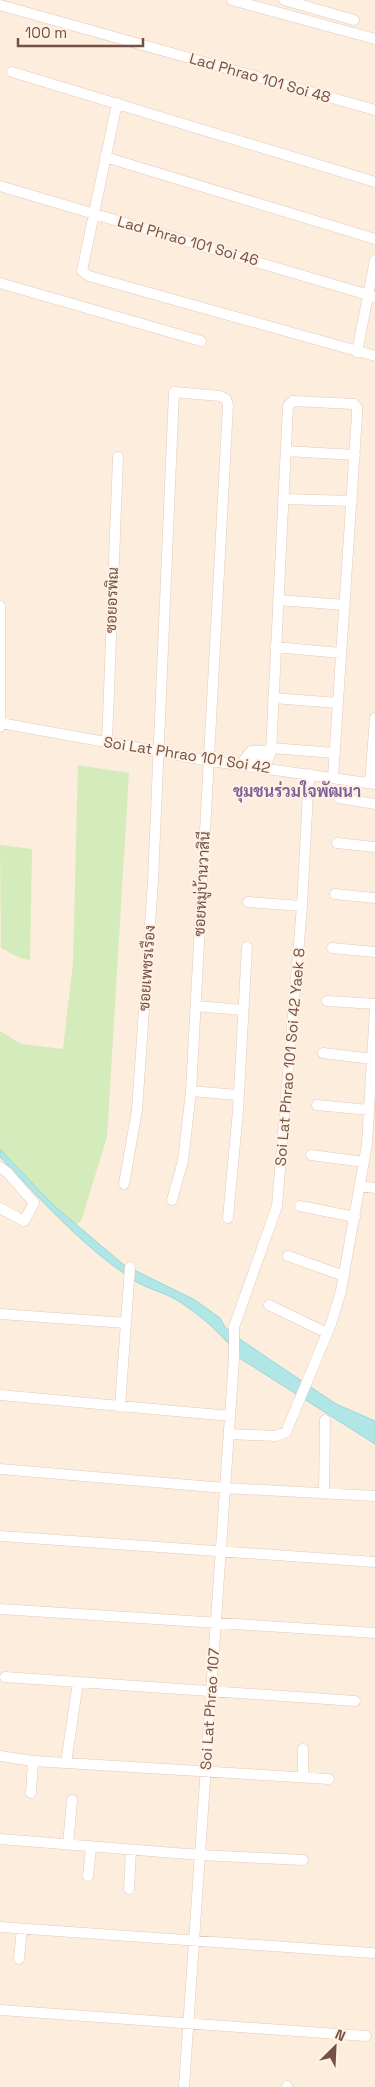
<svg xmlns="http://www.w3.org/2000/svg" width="375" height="2087" font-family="'Space Grotesk',Sarabun,sans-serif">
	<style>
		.green { fill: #d4ebbb }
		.water { fill: #b1e6e7; stroke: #97d7da }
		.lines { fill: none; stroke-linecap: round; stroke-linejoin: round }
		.minor-casing { stroke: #e3c9bc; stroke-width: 11 }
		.minor { stroke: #fff; stroke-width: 10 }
		.labels { text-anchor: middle; stroke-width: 4; stroke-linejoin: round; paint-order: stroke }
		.street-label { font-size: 15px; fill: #745045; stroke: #fff1e4 }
		.neighbourhood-label { font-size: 16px; font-weight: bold; fill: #7e5f98; stroke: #fff1e4 }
	</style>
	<rect width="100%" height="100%" fill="#fdeddd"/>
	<path class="green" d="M 78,765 L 129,773 L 107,1137 L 81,1221 L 76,1224 L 52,1204 L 0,1149 L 0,1031 L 21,1044 L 63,1049 L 73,963 Z
		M 0,845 L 32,849 L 30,960 L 20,958 L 1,948 Z"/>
	<path class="water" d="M 0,1149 L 52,1204 L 124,1265 L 195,1300 L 220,1318 L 225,1327 L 241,1340 L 336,1404 L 375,1421 L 375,1444 L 241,1359 C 225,1337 203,1317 180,1302 C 165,1292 146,1289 132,1279 C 82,1246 41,1200 0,1157 Z"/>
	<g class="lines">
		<g class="minor-casing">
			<path id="minor" d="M 232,0 L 375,39
				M 284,0 L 354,20
				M 0,5 L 375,110
				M 12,72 L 375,182
				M 117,103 L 82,271 L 89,276 L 375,356
				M 105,157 L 375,239
				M 0,186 L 375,297
				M 0,283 L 201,341
				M 357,352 L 375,260
				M 286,451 L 355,455
				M 283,499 L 352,501
				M 278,600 L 345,605
				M 0,606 L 0,727
				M 275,647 L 341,653
				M 273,698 L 338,703
				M 0,723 L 210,761 L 375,784
				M 107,742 L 118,457
				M 271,748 L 335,753
				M 245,765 L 244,760 L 251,751 L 270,751
				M 253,766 L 254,761 L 268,760 L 271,752 L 288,406 L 293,401 L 354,404 L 357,408 L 357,415 L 333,777
				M 370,783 L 375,718
				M 339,798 L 375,804
				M 337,843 L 375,847
				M 335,894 L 375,898
				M 248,902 L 302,906
				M 332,948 L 375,952
				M 327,1001 L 375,1004
				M 196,1006 L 242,1010
				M 323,1053 L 372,1059
				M 191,1091 L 238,1095
				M 317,1105 L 369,1110
				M 311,1155 L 364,1162
				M 0,1167 L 8,1173 L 34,1203 L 24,1221 L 0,1208
				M 124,1184 L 137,1110 L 153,881 L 174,392 L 220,396 L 226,399 L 228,405 L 191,1091 L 183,1161 L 172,1200
				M 360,1186 L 375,1188
				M 300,1206 L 355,1217
				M 228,1218 L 238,1110 L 247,947
				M 288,1256 L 344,1276
				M 269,1305 L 327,1333
				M 0,1314 L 126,1323
				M 0,1395 L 230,1416
				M 120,1407 L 130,1267
				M 229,1434 L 276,1436 L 286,1432 L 331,1324 L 341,1291 L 367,1144 L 375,1008
				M 0,1469 L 225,1488 L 375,1496
				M 324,1494 L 325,1420
				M 0,1536 L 375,1562
				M 0,1609 L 375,1633
				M 5,1677 L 355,1701
				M 0,1756 L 33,1761 L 329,1779
				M 66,1763 L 78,1682
				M 303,1777 L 303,1749
				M 31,1793 L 33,1761
				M 0,1839 L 200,1855 L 303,1860
				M 68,1845 L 72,1800
				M 88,1876 L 91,1847
				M 129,1889 L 131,1850
				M 0,1927 L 372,1953
				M 19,1959 L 22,1929
				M 1,2010 L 366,2036
				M 184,2087 L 234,1358 L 234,1327 L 277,1206 L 302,906 L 309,774
				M 287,2087 L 287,2086"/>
		</g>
		<use href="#minor" class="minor"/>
	</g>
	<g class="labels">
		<g class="street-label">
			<text transform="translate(260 78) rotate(16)" y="5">Lad Phrao 101 Soi 48</text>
			<text transform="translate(188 241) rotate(16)" y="5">Lad Phrao 101 Soi 46</text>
			<text transform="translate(112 600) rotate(-88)" y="5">ซอยอรพิณ</text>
			<text transform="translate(187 755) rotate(9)" y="5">Soi Lat Phrao 101 Soi 42</text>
			<text transform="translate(202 884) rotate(-87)" y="5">ซอยหมู่บ้านวาสินี</text>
			<text transform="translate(147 968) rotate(-86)" y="5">ซอยเพชรเรือง</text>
			<text transform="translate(290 1057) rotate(-85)" y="5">Soi Lat Phrao 101 Soi 42 Yaek 8</text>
			<text transform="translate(210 1709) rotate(-86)" y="5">Soi Lat Phrao 107</text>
		</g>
		<g class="neighbourhood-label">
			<text x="297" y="797">ชุมชนร่วมใจพัฒนา</text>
		</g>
	</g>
	<g transform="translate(335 2047) rotate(24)" stroke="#fff1e4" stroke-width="4" paint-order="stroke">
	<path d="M0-4L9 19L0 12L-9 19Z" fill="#745045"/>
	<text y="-8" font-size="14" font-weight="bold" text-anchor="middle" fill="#745045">N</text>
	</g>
	<path d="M18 38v8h125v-8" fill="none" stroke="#745045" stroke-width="2.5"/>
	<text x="25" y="38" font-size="15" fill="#745045" stroke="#fff1e4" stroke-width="4" paint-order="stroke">100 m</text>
</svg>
